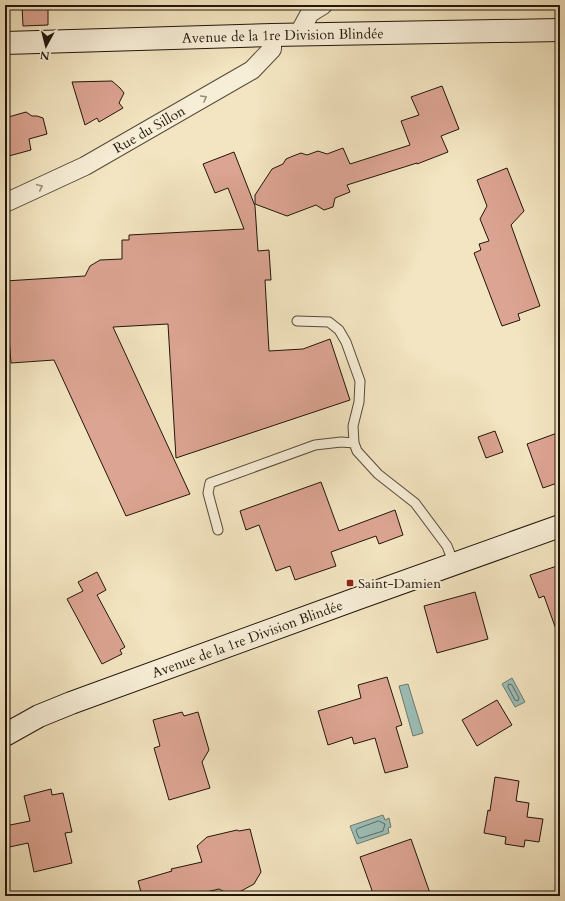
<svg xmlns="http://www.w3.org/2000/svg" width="565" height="901" font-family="Cardo,serif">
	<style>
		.water { fill: #9cbeb7; stroke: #6b7b72 }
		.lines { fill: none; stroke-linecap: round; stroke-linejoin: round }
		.shore { stroke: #5f6a61; stroke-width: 1 }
		.building { fill: #dca492; stroke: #22160b }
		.service-casing { stroke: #564a38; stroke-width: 11 }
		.minor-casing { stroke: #564a38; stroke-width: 20 }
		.secondary-casing { stroke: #22160b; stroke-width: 24 }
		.service { stroke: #f7eed7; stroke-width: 9 }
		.minor { stroke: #f7eed7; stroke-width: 18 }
		.secondary { stroke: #f7eed7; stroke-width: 22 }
		.oneway { stroke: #978d7b }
		.poi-dot { fill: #8f2418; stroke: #f7eed7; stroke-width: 1.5 }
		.labels { text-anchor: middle; stroke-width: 4; stroke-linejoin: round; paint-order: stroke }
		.street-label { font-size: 14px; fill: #22160b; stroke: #f7eed7 }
		.poi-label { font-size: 14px; fill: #22160b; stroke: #f7eed7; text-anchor: start }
	</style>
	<rect width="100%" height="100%" fill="#f3e5c1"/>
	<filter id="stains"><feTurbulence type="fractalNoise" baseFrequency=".005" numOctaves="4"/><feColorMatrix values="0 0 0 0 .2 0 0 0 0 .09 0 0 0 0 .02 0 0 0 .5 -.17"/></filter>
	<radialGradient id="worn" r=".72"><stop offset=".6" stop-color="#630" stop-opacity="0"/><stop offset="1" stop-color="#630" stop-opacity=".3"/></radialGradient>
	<path class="water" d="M 512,678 L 525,702 L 515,707 L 502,684 Z
		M 408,684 L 423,733 L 413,736 L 399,686 Z
		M 383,815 L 385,820 L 389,818 L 391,827 L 388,828 L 389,833 L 357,844 L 350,826 Z"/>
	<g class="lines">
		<path class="shore" d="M 509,684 L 512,685 L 519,698 L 518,701 L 515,700 L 508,687 Z
			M 379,821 L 385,824 L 383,831 L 361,838 L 359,838 L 356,831 L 357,829 Z"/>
	</g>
	<path class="building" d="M 22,5 L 48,5 L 48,25 L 23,26 Z
		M 112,81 L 120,88 L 124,93 L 119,103 L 123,108 L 99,122 L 97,118 L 85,125 L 72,82 Z
		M 442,86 L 459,129 L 441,136 L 448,152 L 417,164 L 417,163 L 347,185 L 350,192 L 335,198 L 333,207 L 324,210 L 316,205 L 287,216 L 255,204 L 255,195 L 272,169 L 283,164 L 286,159 L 293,156 L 301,153 L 307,155 L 318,151 L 327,154 L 343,148 L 350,164 L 410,145 L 401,121 L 419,115 L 411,97 Z
		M 26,112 L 32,116 L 37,116 L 43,118 L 47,134 L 29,139 L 31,150 L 5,157 L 5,118 Z
		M 234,152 L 255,206 L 258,251 L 269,250 L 271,280 L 265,280 L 269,351 L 303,349 L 330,339 L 350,400 L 176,458 L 168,324 L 113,327 L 190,494 L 126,516 L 54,360 L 11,363 L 9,338 L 5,338 L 5,281 L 85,276 L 90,266 L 100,260 L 122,259 L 122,240 L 129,240 L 129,235 L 244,229 L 228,188 L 215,193 L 203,164 Z
		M 507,168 L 524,211 L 511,225 L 540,306 L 518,314 L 520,320 L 502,326 L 474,253 L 481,250 L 479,244 L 489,241 L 480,219 L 487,206 L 477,180 Z
		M 495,431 L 503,452 L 486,458 L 478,437 Z
		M 560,432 L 560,482 L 543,488 L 527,444 Z
		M 321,482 L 339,531 L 395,510 L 403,535 L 379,544 L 376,536 L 331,552 L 336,566 L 295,580 L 290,566 L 276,571 L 259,525 L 246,530 L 240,511 Z
		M 560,565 L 560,632 L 557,632 L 544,596 L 539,598 L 530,575 Z
		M 97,572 L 106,590 L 97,595 L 125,647 L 120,650 L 122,654 L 102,664 L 67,599 L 83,591 L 78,582 Z
		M 475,592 L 488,639 L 437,653 L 424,606 Z
		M 387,677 L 402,725 L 396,727 L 408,767 L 385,773 L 375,738 L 354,744 L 352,737 L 328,745 L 318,711 L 361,698 L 358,685 Z
		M 497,700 L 512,725 L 477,746 L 462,720 Z
		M 182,712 L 184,716 L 198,712 L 209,750 L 202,762 L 210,788 L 169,800 L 154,748 L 160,746 L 153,720 Z
		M 495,777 L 519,781 L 516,801 L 529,803 L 527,817 L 543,819 L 539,842 L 525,840 L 524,847 L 505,844 L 506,837 L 484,833 L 488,810 L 490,811 Z
		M 51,789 L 52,795 L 63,793 L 72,832 L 65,833 L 72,863 L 34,872 L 28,843 L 5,848 L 5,826 L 30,821 L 24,796 Z
		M 250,829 L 261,872 L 254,884 L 232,896 L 219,889 L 189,896 L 142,896 L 138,881 L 172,871 L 171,869 L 202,862 L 197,846 L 207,837 L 237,830 L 239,831 Z
		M 411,839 L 431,896 L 374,896 L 360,857 Z"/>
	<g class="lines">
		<g class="service-casing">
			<path id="service" d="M 297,321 L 329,322 L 339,330 L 346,342 L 360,381 L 359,402 L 353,426 L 354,443
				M 218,530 L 208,493 L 210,483 L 315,445 L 341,442 L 354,443 L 357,451 L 378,474 L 415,503 L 447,546 L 454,564"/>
		</g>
		<g class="minor-casing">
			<g id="minor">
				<path d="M 298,35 L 310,13 L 323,5"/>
				<path id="s1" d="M 5,203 L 85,166 L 252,70 L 272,49 L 272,35"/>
			</g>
		</g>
		<g class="secondary-casing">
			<g id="secondary">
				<path id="s2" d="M 5,43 L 272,35 L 560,30"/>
				<path id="s3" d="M 5,735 L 39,716 L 71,703 L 356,599 L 560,526"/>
			</g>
		</g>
		<use href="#service" class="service"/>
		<use href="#minor" class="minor"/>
		<use href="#secondary" class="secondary"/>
	</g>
	<defs><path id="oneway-chevron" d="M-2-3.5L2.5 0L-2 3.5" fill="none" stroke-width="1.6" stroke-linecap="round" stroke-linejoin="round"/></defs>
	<g class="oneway">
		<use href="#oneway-chevron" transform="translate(204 98) rotate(-30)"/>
		<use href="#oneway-chevron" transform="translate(40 187) rotate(-25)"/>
	</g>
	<rect class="poi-dot" x="346" y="579" width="8" height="8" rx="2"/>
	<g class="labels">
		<g class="street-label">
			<text dy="5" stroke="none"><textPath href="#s2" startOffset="278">Avenue de la 1re Division Blindée</textPath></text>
			<text dy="5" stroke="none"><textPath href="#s1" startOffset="162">Rue du Sillon</textPath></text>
			<text dy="5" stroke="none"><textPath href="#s3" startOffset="261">Avenue de la 1re Division Blindée</textPath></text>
		</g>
		<g class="poi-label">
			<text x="358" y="588">Saint-Damien</text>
		</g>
	</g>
	<rect width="565" height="901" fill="none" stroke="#f3e5c1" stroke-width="20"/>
	<rect x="6" y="6" width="553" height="889" fill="none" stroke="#22160b" stroke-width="2"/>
	<rect x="10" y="10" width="545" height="881" fill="none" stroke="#22160b"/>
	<g transform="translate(46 46) rotate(187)" stroke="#f7eed7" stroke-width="3" paint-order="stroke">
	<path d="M0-3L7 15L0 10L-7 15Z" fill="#22160b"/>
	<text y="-6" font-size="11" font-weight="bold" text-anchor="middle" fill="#22160b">N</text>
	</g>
	<rect width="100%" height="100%" filter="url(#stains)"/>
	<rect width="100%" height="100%" fill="url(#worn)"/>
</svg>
